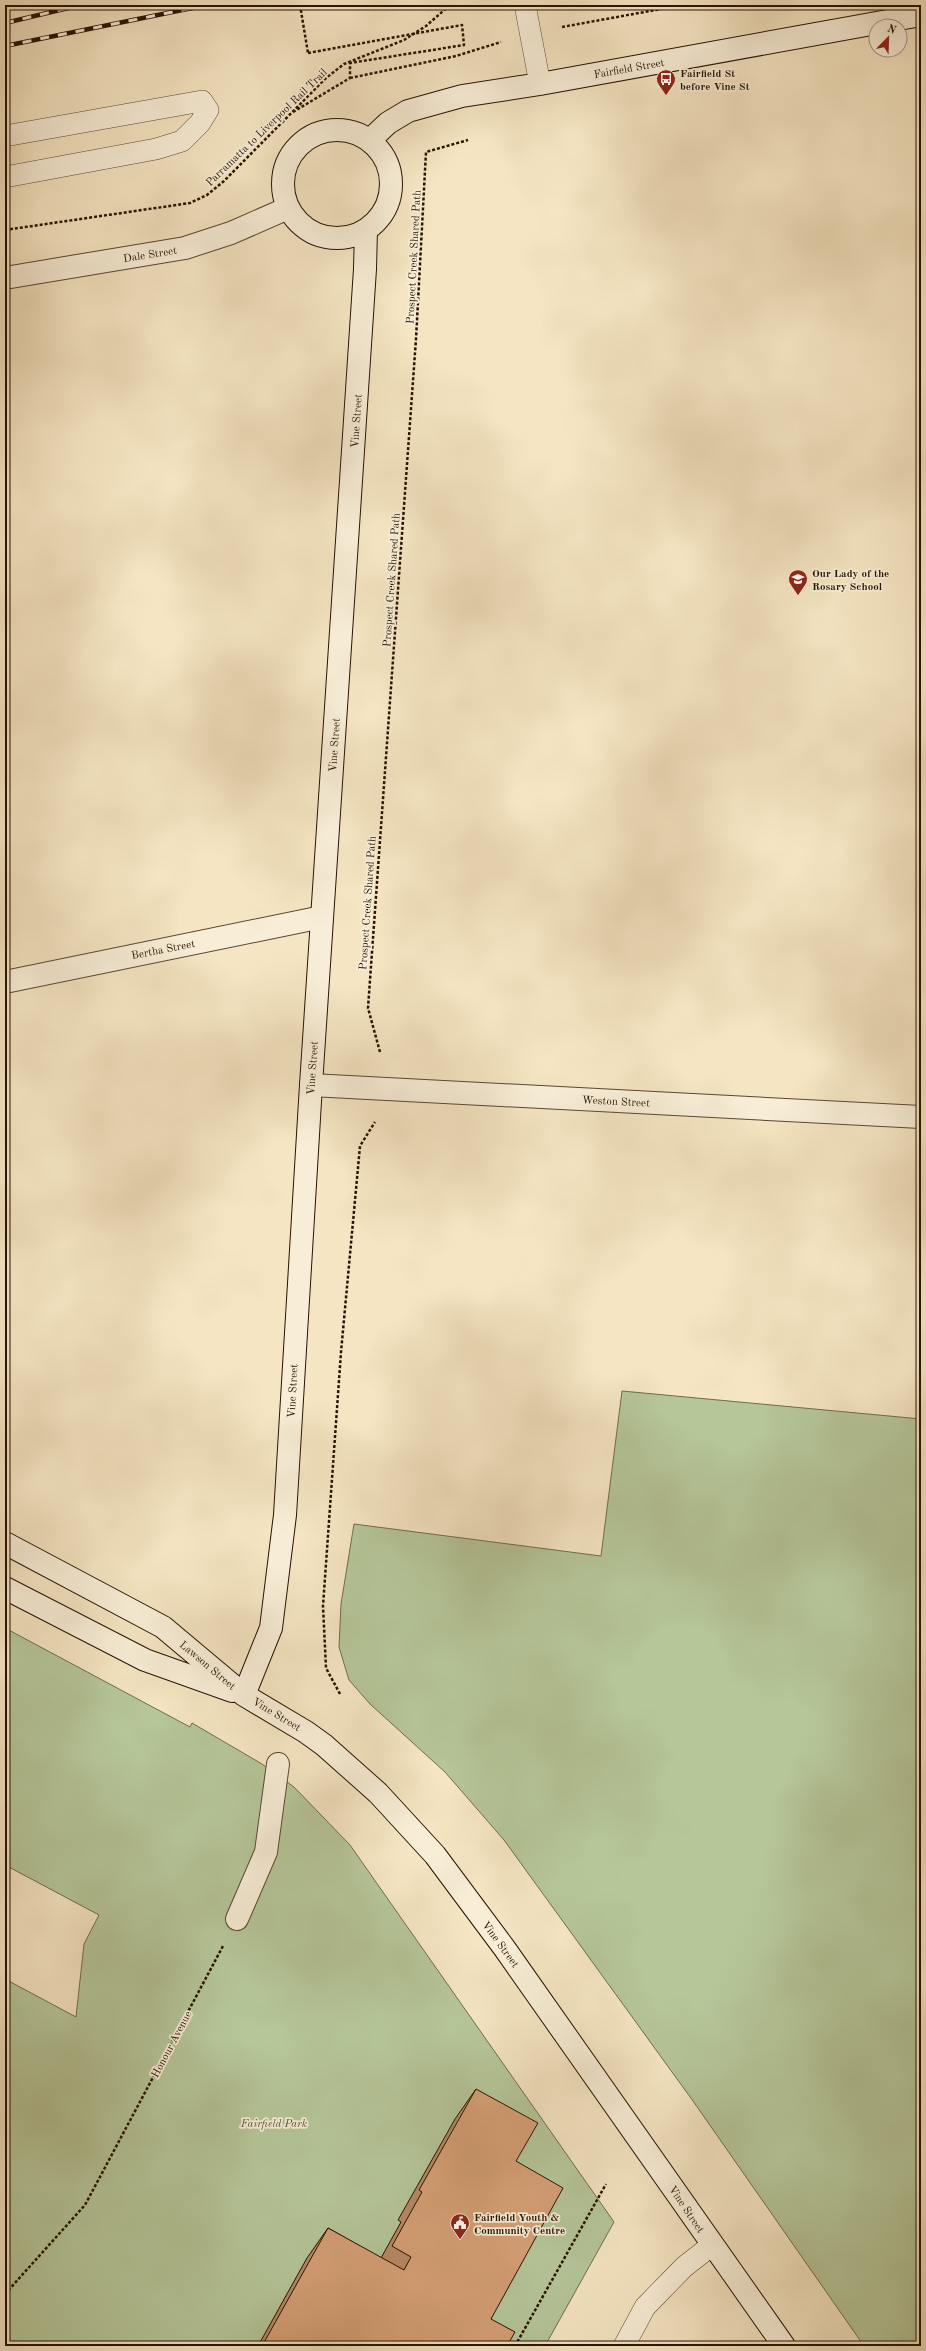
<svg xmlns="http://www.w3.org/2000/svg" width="926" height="2351" font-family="'Old Standard TT',serif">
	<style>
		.green { fill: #b5c699; stroke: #6e6c4c }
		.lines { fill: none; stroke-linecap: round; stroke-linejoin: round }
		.lane-casing { stroke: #5a4730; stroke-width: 22 }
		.street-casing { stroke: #5a4730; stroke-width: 24 }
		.secondary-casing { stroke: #261200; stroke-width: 24 }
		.path { stroke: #261200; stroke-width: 2.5; stroke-dasharray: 3 2; stroke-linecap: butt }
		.lane { stroke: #f8eed7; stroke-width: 21 }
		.street { stroke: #f8eed7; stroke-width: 22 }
		.secondary { stroke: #f8eed7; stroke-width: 22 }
		.rail-casing { stroke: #261200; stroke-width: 4.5 }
		.rail { stroke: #f8eed7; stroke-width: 3; stroke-dasharray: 9; stroke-linecap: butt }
		.path-bridge { stroke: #261200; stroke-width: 2.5; stroke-dasharray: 3 2; stroke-linecap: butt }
		.wall { fill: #b78965; stroke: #261200 }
		.building { fill: #d59f75; stroke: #261200 }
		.labels { text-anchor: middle; stroke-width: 3.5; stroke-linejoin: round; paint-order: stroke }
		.street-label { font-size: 11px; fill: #261200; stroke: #f8eed7 }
		.poi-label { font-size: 11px; font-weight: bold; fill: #261200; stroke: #f8eed7; text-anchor: start }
		.park-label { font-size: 11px; font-style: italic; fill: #585136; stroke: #f8eed7 }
	</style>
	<rect width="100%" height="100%" fill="#f5e5c2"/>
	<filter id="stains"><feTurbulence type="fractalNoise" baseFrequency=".005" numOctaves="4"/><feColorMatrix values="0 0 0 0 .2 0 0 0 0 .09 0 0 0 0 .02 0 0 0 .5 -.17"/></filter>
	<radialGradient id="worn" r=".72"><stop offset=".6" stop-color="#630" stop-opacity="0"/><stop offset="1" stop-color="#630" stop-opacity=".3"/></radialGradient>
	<path class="green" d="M 622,1391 L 921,1419 L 921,2346 L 864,2346 L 693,2101 L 504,1840 L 445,1772 L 370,1704 L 349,1680 L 339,1647 L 341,1604 L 354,1524 L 601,1556 Z
		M 5,1628 L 190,1727 L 192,1723 L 262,1764 L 294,1787 L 350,1845 L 614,2222 L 545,2346 L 5,2346 L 5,1979 L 76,2017 L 84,1944 L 99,1915 L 5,1865 Z"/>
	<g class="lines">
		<g class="lane-casing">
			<path id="lane" d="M 525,5 L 540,84
				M 5,136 L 202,101 L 208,110 L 200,123 L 182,141 L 156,149 L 5,177
				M 624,2346 L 645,2307 L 684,2267 L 712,2245"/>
		</g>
		<g class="street-casing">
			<path id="street" d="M 5,278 L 185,248 L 231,233 L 288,208
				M 5,982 L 322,917
				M 311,1085 L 921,1117
				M 237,1919 L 266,1852 L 278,1764"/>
		</g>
		<g class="secondary-casing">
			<path id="secondary" d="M283 184a54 54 0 1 1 108 0a54 54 0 1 1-108 0Z
				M 370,140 L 388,123 L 408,111 L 462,96 L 540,84 L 921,15
				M 5,1543 L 163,1627 L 244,1695 L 306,1732 L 324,1745 L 378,1793 L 435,1855 L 505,1949 L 784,2346
				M 5,1588 L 145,1660 L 232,1691
				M 244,1695 L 271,1628 L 285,1515 L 311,1085 L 365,269 L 366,230"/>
		</g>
		<path class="path" d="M 300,5 L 308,53
			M 562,27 L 683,5
			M 350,78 L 456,56 L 501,42
			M 293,112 L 350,78 L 350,63
			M 5,230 L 190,203 L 207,195 L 224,181 L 326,78 L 344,64 L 404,40 L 426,26 L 450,5
			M 380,1052 L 368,1008 L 416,339 L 426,152 L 468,140
			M 340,1694 L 326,1668 L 323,1606 L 341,1352 L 360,1146 L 375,1122
			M 5,2294 L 85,2205 L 223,1946
			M 515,2346 L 606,2184"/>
		<use href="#lane" class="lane"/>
		<use href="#street" class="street"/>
		<use href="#secondary" class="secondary"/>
		<g class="rail-casing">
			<path id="rail" d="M 5,23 L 81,5
				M 5,46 L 207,5"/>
		</g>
		<use href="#rail" class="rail"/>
		<path class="path-bridge" d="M 308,53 L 462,25 L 464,45 L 350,63"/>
	</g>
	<path class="wall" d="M 476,2089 L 516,2161 L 491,2319 L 507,2346 L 258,2346 L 307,2258 L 328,2228 L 381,2258 L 401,2222 L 398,2220 L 455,2119 Z"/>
	<path class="building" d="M 476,2089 L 538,2123 L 516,2161 L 563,2188 L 491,2319 L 515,2332 L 507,2346 L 262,2346 L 328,2228 L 404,2270 L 411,2257 L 392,2246 L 422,2192 L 419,2190 Z"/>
	<defs>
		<g id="bus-pin" transform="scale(1)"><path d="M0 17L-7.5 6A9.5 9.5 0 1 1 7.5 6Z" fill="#8f2418" stroke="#f8eed7"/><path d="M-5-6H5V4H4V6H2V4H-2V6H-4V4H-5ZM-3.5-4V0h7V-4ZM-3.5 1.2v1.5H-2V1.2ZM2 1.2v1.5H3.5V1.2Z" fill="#fff"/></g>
		<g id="school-pin" transform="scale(1)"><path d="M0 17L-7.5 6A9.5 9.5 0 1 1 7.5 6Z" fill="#8f2418" stroke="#f8eed7"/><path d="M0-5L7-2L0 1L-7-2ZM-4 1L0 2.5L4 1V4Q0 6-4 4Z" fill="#fff"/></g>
		<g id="civic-pin" transform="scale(1)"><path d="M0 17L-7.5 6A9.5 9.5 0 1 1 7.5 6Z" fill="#8f2418" stroke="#f8eed7"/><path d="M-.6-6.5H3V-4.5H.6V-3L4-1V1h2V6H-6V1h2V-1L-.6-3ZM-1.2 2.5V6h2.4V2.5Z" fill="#fff"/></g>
	</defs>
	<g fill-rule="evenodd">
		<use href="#bus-pin" x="666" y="79"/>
		<use href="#school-pin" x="798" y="579"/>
		<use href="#civic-pin" x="460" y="2223"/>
	</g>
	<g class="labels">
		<g class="street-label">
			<text transform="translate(629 68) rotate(-10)" y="4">Fairfield Street</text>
			<text transform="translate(266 127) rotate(-44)" y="4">Parramatta to Liverpool Rail Trail</text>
			<text transform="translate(150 254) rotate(-9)" y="4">Dale Street</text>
			<text transform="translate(413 257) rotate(-87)" y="4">Prospect Creek Shared Path</text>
			<text transform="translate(356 421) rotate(-86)" y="4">Vine Street</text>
			<text transform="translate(391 580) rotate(-86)" y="4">Prospect Creek Shared Path</text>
			<text transform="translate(334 745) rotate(-86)" y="4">Vine Street</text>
			<text transform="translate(367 903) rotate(-86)" y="4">Prospect Creek Shared Path</text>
			<text transform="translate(163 949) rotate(-11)" y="4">Bertha Street</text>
			<text transform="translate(312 1068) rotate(-86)" y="4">Vine Street</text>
			<text transform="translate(616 1101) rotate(3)" y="4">Weston Street</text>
			<text transform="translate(292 1391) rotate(-87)" y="4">Vine Street</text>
			<text transform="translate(208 1665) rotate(40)" y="4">Lawson Street</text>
			<text transform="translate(277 1714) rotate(31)" y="4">Vine Street</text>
			<text transform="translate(501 1944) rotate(54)" y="4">Vine Street</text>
			<text transform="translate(171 2044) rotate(-62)" y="4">Honour Avenue</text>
			<text transform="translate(687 2209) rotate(56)" y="4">Vine Street</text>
		</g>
		<g class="poi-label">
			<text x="680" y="77">Fairfield St<tspan x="680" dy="13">before Vine St</tspan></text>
			<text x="812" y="577">Our Lady of the<tspan x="812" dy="13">Rosary School</tspan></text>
			<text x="474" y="2221">Fairfield Youth &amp;<tspan x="474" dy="13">Community Centre</tspan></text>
		</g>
		<g class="park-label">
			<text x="274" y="2127">Fairfield Park</text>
		</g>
	</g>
	<rect width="926" height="2351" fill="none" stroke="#f5e5c2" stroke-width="20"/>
	<rect x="6" y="6" width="914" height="2339" fill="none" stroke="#261200" stroke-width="2"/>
	<rect x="10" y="10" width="906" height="2331" fill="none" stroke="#261200"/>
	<g transform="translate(888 38) rotate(23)"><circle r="19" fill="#f8eed7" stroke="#a49681"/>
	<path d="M0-3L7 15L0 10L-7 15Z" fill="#8f2418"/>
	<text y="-6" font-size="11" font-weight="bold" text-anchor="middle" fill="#261200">N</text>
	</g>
	<rect width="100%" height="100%" filter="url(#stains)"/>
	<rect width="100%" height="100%" fill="url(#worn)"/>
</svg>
